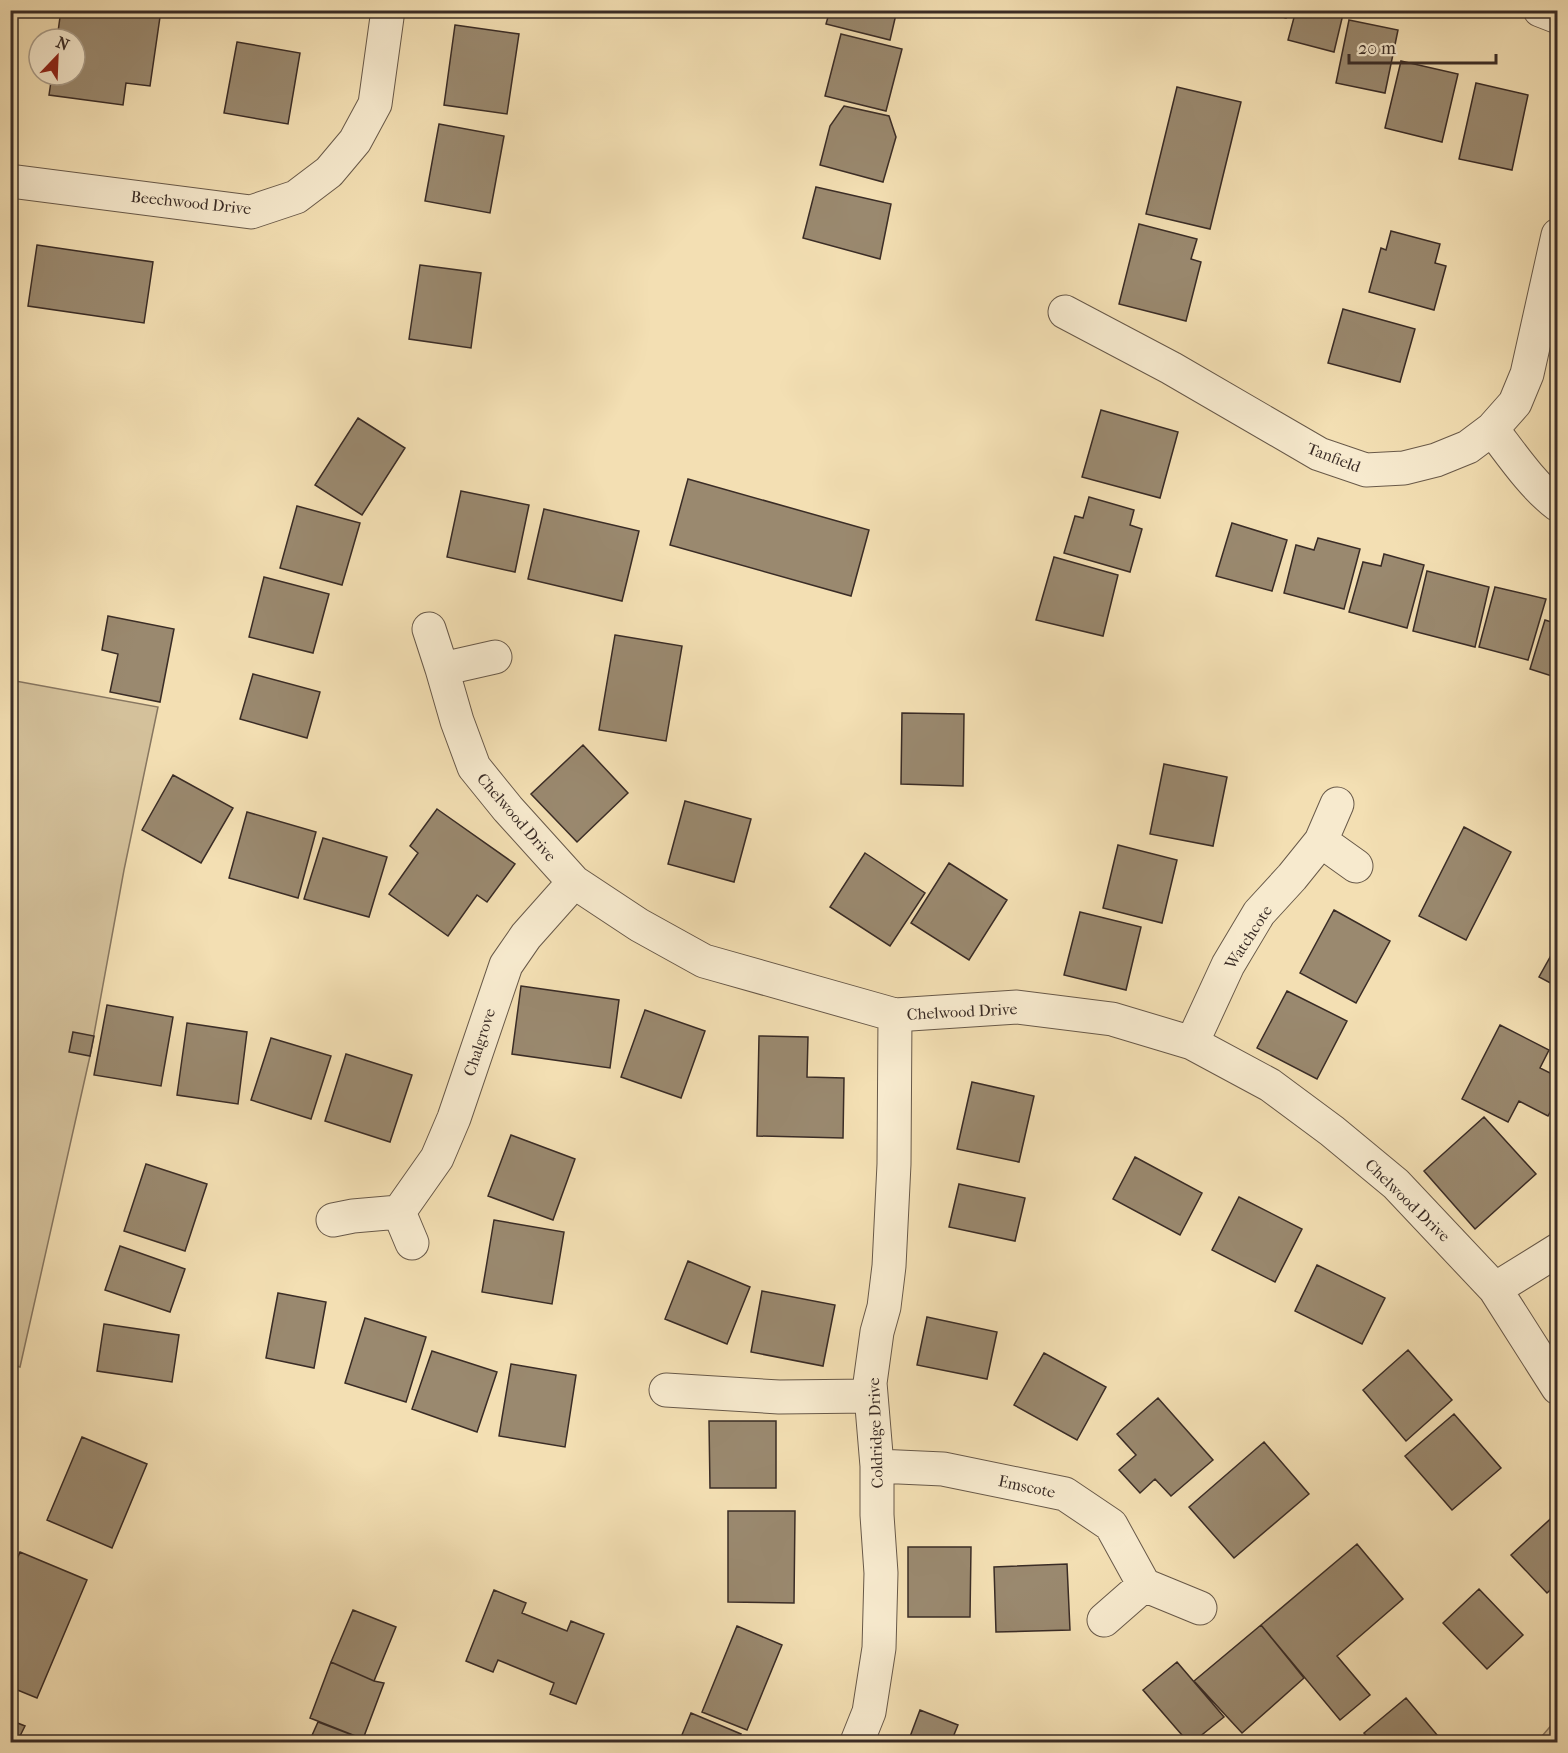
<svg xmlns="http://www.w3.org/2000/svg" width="1568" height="1753" font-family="'IM FELL French Canon',serif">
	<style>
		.green { fill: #d4c19b; stroke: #877660; stroke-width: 1.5 }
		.building { fill: #9a896f; stroke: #3a2c26; stroke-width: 1.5 }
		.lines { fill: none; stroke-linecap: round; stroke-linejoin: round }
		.minor-casing { stroke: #685949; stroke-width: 35 }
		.minor { stroke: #f7eace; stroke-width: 33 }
		.labels { text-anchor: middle; stroke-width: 4.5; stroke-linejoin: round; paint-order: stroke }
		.street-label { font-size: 16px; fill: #3a2c26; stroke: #f7eace }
	</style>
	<rect width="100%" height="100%" fill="#f3dfb3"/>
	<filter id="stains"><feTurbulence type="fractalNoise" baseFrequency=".00333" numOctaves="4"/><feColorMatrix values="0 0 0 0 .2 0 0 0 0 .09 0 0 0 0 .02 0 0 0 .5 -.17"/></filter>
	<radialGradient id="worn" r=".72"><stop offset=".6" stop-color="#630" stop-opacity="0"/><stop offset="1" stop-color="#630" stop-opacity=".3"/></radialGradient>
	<path class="green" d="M 10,680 L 158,707 L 124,870 L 90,1056 L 20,1367 L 10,1364 Z
		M 1557,1720 L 1557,1742 L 1537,1742 L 1554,1722 Z"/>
	<path class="building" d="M 61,10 L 109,10 L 160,17 L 150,86 L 126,83 L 123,105 L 49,95 L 52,75 L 75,75 L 75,39 L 57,39 Z
		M 830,10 L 897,10 L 890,40 L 826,24 Z
		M 1258,10 L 1288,10 L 1286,18 Z
		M 1296,10 L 1344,10 L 1334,52 L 1288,40 Z
		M 1349,20 L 1398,30 L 1385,93 L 1336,83 Z
		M 455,25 L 519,34 L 507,114 L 444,105 Z
		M 841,34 L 902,49 L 886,111 L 825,96 Z
		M 237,42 L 300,53 L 288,124 L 224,113 Z
		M 1401,61 L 1458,74 L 1442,142 L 1385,128 Z
		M 1476,83 L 1528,95 L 1512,170 L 1459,159 Z
		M 1177,87 L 1241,102 L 1210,229 L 1146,214 Z
		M 844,106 L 889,116 L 896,137 L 883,182 L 820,165 L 830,126 Z
		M 439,124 L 504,136 L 490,213 L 425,201 Z
		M 816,187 L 891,204 L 880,259 L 803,238 Z
		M 1139,224 L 1197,239 L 1191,259 L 1201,262 L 1186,321 L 1119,304 Z
		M 1391,231 L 1440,244 L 1435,263 L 1446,266 L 1434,310 L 1369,292 L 1381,248 L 1386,250 Z
		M 37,245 L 153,262 L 144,323 L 28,306 Z
		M 420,265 L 481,273 L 471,348 L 409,339 Z
		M 1343,309 L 1415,329 L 1400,382 L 1328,363 Z
		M 1101,410 L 1178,432 L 1160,498 L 1082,477 Z
		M 358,418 L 405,448 L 362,515 L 315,485 Z
		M 688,479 L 869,530 L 851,596 L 670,545 Z
		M 461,491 L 529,505 L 515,572 L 447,557 Z
		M 1089,497 L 1134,510 L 1130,525 L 1142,529 L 1130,572 L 1064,553 L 1075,516 L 1083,518 Z
		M 297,506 L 360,523 L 342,585 L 280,568 Z
		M 544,509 L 639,531 L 622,601 L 528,579 Z
		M 1232,523 L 1287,540 L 1272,591 L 1216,576 Z
		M 1318,538 L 1360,549 L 1344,609 L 1284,593 L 1296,545 L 1314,550 Z
		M 1384,554 L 1424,565 L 1407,628 L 1349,612 L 1363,562 L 1381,566 Z
		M 1054,557 L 1118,575 L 1103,636 L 1036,620 Z
		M 1427,571 L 1489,587 L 1475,647 L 1413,631 Z
		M 264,577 L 329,594 L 313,653 L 249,637 Z
		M 1495,587 L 1546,599 L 1528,660 L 1479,647 Z
		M 108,616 L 174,629 L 160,702 L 110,692 L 118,654 L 102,650 Z
		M 1545,620 L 1558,624 L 1558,678 L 1530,669 Z
		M 615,635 L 682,646 L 666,741 L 599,730 Z
		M 253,674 L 320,692 L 307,738 L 240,719 Z
		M 902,713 L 964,714 L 963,786 L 901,784 Z
		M 583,745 L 628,793 L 577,842 L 531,794 Z
		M 1164,764 L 1227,777 L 1213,846 L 1150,834 Z
		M 173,775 L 233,808 L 201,863 L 142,830 Z
		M 685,801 L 751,819 L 734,882 L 668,864 Z
		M 437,809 L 515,864 L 487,902 L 477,895 L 448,936 L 389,894 L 418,853 L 410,846 Z
		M 247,812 L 316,832 L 298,898 L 229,878 Z
		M 1464,827 L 1511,852 L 1466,940 L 1419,916 Z
		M 323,838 L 387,857 L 369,917 L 304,899 Z
		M 1118,845 L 1177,860 L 1162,923 L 1103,908 Z
		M 865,853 L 925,893 L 890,946 L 830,907 Z
		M 949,863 L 1007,900 L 969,960 L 911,923 Z
		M 1334,910 L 1390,941 L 1356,1003 L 1300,973 Z
		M 1080,912 L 1141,927 L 1126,990 L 1064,975 Z
		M 1558,943 L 1558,987 L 1539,977 Z
		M 521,986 L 619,1000 L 610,1068 L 512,1054 Z
		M 1287,991 L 1347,1021 L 1317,1079 L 1257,1048 Z
		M 107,1005 L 173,1017 L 161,1086 L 94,1075 Z
		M 645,1010 L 705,1031 L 681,1098 L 621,1077 Z
		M 187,1023 L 247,1032 L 238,1104 L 177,1095 Z
		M 1500,1025 L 1549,1050 L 1540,1068 L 1558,1077 L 1558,1098 L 1548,1116 L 1519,1101 L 1508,1122 L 1462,1099 Z
		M 73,1032 L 94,1036 L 90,1056 L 69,1052 Z
		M 759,1036 L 808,1037 L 807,1077 L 844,1078 L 843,1138 L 757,1136 Z
		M 271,1038 L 331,1056 L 311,1119 L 251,1100 Z
		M 346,1054 L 412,1075 L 390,1142 L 325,1121 Z
		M 972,1082 L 1034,1096 L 1019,1162 L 957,1149 Z
		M 1484,1117 L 1536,1174 L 1475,1229 L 1424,1171 Z
		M 511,1135 L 575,1159 L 553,1220 L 488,1196 Z
		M 1135,1157 L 1202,1193 L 1180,1235 L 1113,1199 Z
		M 146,1164 L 207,1184 L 185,1251 L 124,1231 Z
		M 959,1184 L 1025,1198 L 1015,1241 L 949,1227 Z
		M 1239,1197 L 1302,1229 L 1275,1282 L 1212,1250 Z
		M 494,1220 L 564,1232 L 552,1304 L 482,1292 Z
		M 120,1246 L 185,1269 L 170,1312 L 105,1290 Z
		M 688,1261 L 750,1287 L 727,1344 L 665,1319 Z
		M 1317,1265 L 1385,1298 L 1362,1344 L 1295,1311 Z
		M 762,1291 L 835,1305 L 823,1366 L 751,1352 Z
		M 278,1293 L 326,1302 L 314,1368 L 266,1358 Z
		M 927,1317 L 997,1332 L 987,1379 L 917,1365 Z
		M 365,1318 L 426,1337 L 406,1402 L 345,1383 Z
		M 104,1324 L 179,1335 L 172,1382 L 97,1371 Z
		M 1408,1350 L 1452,1400 L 1406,1441 L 1363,1390 Z
		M 432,1351 L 497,1372 L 477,1432 L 412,1409 Z
		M 1044,1353 L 1106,1387 L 1077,1440 L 1014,1405 Z
		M 511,1364 L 576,1375 L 565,1447 L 499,1436 Z
		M 1158,1398 L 1213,1460 L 1171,1496 L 1155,1479 L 1140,1493 L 1119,1470 L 1136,1455 L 1117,1434 Z
		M 1454,1414 L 1501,1468 L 1452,1510 L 1405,1456 Z
		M 709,1421 L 776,1421 L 776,1488 L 710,1488 Z
		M 82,1437 L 147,1464 L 112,1548 L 47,1520 Z
		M 1264,1442 L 1309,1494 L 1234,1558 L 1189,1507 Z
		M 728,1511 L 795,1511 L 794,1603 L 728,1602 Z
		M 1558,1512 L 1558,1583 L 1547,1593 L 1511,1555 Z
		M 1357,1544 L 1403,1599 L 1337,1656 L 1370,1695 L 1340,1720 L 1261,1625 Z
		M 908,1547 L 971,1547 L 970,1617 L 908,1617 Z
		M 20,1552 L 87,1580 L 37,1698 L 10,1687 L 10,1575 Z
		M 1067,1564 L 1070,1630 L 996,1632 L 994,1567 Z
		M 1479,1589 L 1523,1635 L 1487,1669 L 1443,1623 Z
		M 494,1590 L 526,1603 L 522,1613 L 567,1631 L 571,1621 L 604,1634 L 576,1704 L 550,1694 L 554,1683 L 498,1660 L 493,1672 L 466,1661 Z
		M 353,1610 L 396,1627 L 374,1681 L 331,1662 Z
		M 1261,1625 L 1304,1678 L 1242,1733 L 1194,1681 Z
		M 737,1626 L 782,1645 L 747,1730 L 702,1712 Z
		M 331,1662 L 374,1681 L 384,1683 L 363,1739 L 310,1718 Z
		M 1177,1662 L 1224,1717 L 1193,1742 L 1188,1742 L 1143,1690 Z
		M 1406,1698 L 1443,1742 L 1372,1742 L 1364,1733 Z
		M 920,1710 L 958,1725 L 951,1742 L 908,1742 Z
		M 691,1713 L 741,1734 L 737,1742 L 679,1742 Z
		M 10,1720 L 25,1726 L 17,1742 L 10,1742 Z
		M 318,1722 L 363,1739 L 361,1742 L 309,1742 Z"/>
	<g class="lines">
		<g class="minor-casing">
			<path id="minor" d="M 1540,10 L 1558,17
				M 10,181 L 251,212 L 296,197 L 329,172 L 355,141 L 375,104 L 388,10
				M 1065,312 L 1171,368 L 1319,454 L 1366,470 L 1404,468 L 1436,460 L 1468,447 L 1492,429 L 1515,403 L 1527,374 L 1558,235
				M 1492,429 C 1512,455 1532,485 1558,505
				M 429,629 L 442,669 L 457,721 L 474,767 L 508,809 L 574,882 L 639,925 L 704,961 L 895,1015 L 1017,1007 L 1112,1019 L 1192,1043 L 1270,1085 L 1332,1131 L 1396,1184 L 1495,1289 L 1558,1388
				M 442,669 L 495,657
				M 1321,841 L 1356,866
				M 1192,1043 L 1228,965 L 1259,913 L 1292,877 L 1321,841 L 1337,804
				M 399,1212 L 412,1243
				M 333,1220 L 353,1216 L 399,1212 L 437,1158 L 454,1118 L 506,965 L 526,936 L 574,882
				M 1495,1289 L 1558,1250
				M 666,1390 L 779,1397 L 871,1396
				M 877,1466 L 943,1469 L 1065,1494 L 1111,1525 L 1144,1585 L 1200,1608
				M 1104,1620 L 1144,1585
				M 857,1742 L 869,1712 L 879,1648 L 881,1573 L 877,1515 L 877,1466 L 870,1383 L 877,1332 L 884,1307 L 889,1266 L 894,1164 L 895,1015"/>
		</g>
		<use href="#minor" class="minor"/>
	</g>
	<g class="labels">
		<g class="street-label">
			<text transform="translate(191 202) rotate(6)" y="6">Beechwood Drive</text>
			<text transform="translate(1334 457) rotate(21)" y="6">Tanfield</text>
			<text transform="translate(517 817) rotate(49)" y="6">Chelwood Drive</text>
			<text transform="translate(1248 937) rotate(-57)" y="6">Watchcote</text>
			<text transform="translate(962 1011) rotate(-3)" y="6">Chelwood Drive</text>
			<text transform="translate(479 1042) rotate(-72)" y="6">Chalgrove</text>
			<text transform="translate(1408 1200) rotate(44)" y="6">Chelwood Drive</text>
			<text transform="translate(875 1433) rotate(-92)" y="6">Coldridge Drive</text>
			<text transform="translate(1027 1486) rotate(12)" y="6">Emscote</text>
		</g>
	</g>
	<rect width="1568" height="1753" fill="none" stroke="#f3dfb3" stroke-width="36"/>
	<rect x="12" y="12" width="1544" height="1729" fill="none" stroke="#3a2c26" stroke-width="3"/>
	<rect x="18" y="18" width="1532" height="1717" fill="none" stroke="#3a2c26" stroke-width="1.5"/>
	<g transform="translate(57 57) rotate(23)"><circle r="28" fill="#f7eace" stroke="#ab9e8b" stroke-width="1.5"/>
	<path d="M0-4.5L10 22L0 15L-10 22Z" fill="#8f2418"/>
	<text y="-9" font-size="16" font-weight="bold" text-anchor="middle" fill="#3a2c26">N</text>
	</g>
	<path d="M1349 54v9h147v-9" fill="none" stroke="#3a2c26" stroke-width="3"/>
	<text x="1358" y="54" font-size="18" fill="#3a2c26" stroke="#f7eace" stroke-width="4.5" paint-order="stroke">20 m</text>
	<rect width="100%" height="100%" filter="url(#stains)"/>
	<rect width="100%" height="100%" fill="url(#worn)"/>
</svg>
